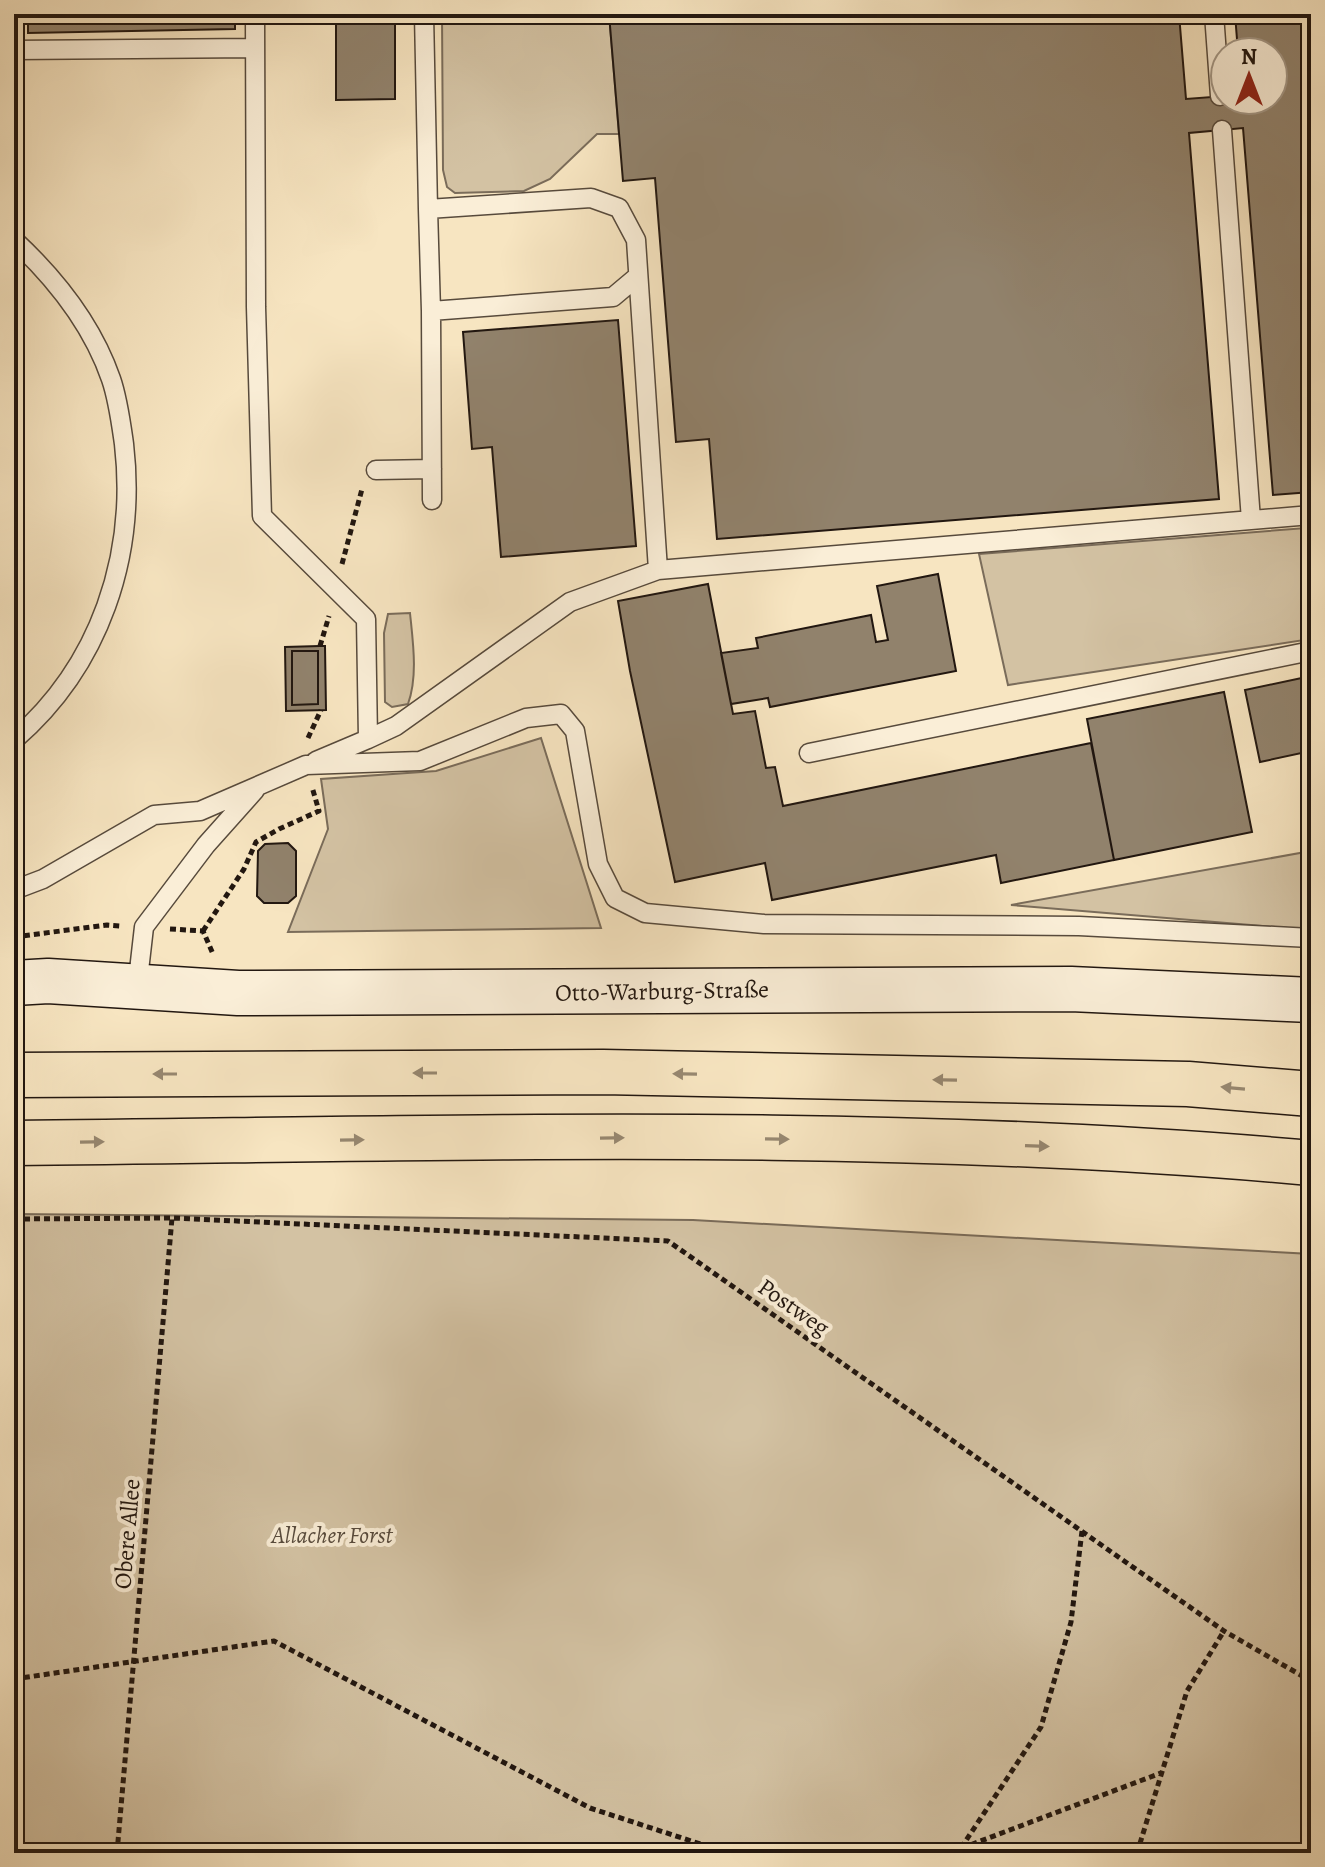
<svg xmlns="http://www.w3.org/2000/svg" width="1325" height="1867" font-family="Alegreya,serif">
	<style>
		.green { fill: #d3c2a3; stroke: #7a6c5a; stroke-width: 2 }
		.building { fill: #91826c; stroke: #221710; stroke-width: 2; fill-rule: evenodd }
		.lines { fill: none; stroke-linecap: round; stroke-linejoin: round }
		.service-casing { stroke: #574a3c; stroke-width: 21 }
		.secondary-casing { stroke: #221710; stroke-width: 47 }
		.motorway-casing { stroke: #221710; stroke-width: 47 }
		.path { stroke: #221710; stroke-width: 5; stroke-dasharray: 6 4; stroke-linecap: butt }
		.service { stroke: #faeed7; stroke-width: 18 }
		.secondary { stroke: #faeed7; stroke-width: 44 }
		.motorway { stroke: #f7e5c1; stroke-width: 44 }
		.oneway { fill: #978871 }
		.labels { text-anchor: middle; stroke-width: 8; stroke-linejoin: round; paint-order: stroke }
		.street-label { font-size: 24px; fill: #221710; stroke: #faeed7 }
		.park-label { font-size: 24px; font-style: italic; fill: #574a3c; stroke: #faeed7 }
	</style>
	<rect width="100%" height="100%" fill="#f7e5c1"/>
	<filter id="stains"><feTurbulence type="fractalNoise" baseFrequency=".0025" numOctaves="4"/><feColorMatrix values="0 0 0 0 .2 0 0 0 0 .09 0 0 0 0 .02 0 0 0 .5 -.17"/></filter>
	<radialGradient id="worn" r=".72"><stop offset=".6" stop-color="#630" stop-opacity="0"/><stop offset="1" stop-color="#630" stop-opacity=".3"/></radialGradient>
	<path class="green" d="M 442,14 L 609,14 L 619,134 L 597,134 L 550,179 L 524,191 L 455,193 L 447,187 L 443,170 Z
		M 1306,528 L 1311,560 L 1311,639 L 1008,685 L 979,554 Z
		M 410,613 C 413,643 418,676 408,704 L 392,707 L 385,702 L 384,633 L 388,614 Z
		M 541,738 L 601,928 L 288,932 L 328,829 L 321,779 L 436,771 Z
		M 1311,851 L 1311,930 L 1011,905 Z
		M 14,1214 L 693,1220 L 1311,1254 L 1311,1853 L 14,1853 Z"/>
	<path class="building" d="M 28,14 L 235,14 L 235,29 L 28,33 Z
		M 336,14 L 395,14 L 395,99 L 336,100 Z
		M 609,14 L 1179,14 L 1186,99 L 1225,96 L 1225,100 L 1273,100 L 1273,52 L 1238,52 L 1235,14 L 1311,14 L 1311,492 L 1273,495 L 1243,128 L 1222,130 L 1189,133 L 1219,499 L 717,539 L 709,439 L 676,442 L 655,178 L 623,181 Z
		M 618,320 L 636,546 L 501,557 L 492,447 L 472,449 L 463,332 Z
		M 938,574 L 956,671 L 770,707 L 768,698 L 731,704 L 721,653 L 758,648 L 756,638 L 871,615 L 876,642 L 888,640 L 877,586 Z
		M 708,584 L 733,714 L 755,711 L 766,768 L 775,767 L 783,806 L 1091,743 L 1114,860 L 1001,883 L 996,855 L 772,900 L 765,863 L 675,882 L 630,671 L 618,601 Z
		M 320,646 L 325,646 L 326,710 L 286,711 L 285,647 ZM 292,651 L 318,651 L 318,704 L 292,705 Z
		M 292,651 L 318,651 L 318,704 L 292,705 Z
		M 1311,676 L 1311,751 L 1260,762 L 1245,690 Z
		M 1224,692 L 1252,832 L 1114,860 L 1087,719 Z
		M 288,843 L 296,851 L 296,896 L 288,903 L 264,903 L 257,896 L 258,851 L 265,844 Z"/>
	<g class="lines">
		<g class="service-casing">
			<path id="service" d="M 255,14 L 256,307 L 262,516 L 366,619 L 368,739 L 316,761
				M 1214,14 L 1220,96
				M 14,50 L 254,48
				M 1222,130 L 1251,520
				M 428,209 L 431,311 L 613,297 L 638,276
				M 14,240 C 56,279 92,324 111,379 C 118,399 121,423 124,444 C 137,556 100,666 14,740
				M 431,311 L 432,500
				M 376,470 L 432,469
				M 658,570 L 1311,515
				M 368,739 L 396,726 L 570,602 L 658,570 L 636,240 L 619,208 L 591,198 L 428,209 L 424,14
				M 809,753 L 1311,651
				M 14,890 L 43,879 L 154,815 L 200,811 L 306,765 L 420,761 L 526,718 L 561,714 L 575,731 L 598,864 L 615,898 L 645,913 L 764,924 L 1079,926 L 1311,938
				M 137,988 L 144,927 L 206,845 L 255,790"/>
		</g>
		<g class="secondary-casing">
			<path id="secondary" d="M 14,983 L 48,981 L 238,993 L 1071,989 L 1311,1000"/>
		</g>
		<g class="motorway-casing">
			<path id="motorway" d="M 14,1075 L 603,1072 L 1188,1084 L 1311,1094
				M 14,1143 C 446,1139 880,1124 1311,1163"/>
		</g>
		<path class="path" d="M 342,564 L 362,489
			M 320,646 L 329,616
			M 308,738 L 321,710
			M 170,929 L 203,931 L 213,954
			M 203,931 L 244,869 L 256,842 L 279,829 L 319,811 L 312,787
			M 14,937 L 107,925 L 120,926
			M 14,1219 L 172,1218 L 668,1241 L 1224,1631 L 1311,1681
			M 14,1679 L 274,1641 L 590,1808 L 728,1853
			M 961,1848 L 1041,1727 L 1071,1622 L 1082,1531
			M 962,1848 L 1161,1773
			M 117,1853 L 172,1218
			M 943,1853 L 961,1848 L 974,1853
			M 1137,1853 L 1187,1691 L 1224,1631"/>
		<use href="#service" class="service"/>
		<use href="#secondary" class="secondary"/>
		<use href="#motorway" class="motorway"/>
	</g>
	<defs><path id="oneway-solid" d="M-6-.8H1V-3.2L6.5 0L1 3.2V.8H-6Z" transform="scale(2)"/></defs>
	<g class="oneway">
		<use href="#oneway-solid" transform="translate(425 1073) rotate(180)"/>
		<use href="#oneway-solid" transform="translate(165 1074) rotate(180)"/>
		<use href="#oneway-solid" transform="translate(685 1074) rotate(-179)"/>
		<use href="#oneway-solid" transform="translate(945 1080) rotate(-179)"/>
		<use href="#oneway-solid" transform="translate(1233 1088) rotate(-175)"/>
		<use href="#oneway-solid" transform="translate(612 1138) rotate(-1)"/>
		<use href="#oneway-solid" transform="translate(777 1139) rotate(1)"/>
		<use href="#oneway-solid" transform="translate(352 1140) rotate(-1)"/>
		<use href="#oneway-solid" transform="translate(92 1142) rotate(-1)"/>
		<use href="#oneway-solid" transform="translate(1037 1146) rotate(2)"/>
	</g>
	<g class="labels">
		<g class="street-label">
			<text transform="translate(662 991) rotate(-1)" y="8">Otto-Warburg-Straße</text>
			<text transform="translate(794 1307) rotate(35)" y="8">Postweg</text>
			<text transform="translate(127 1534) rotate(-85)" y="8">Obere Allee</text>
		</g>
		<g class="park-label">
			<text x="332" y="1543">Allacher Forst</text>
		</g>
	</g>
	<rect width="1325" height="1867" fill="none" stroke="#f7e5c1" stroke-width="48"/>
	<rect x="16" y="16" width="1293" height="1835" fill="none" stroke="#221710" stroke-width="4"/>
	<rect x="24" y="24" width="1277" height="1819" fill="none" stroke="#221710" stroke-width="2"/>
	<g transform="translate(1249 76)"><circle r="38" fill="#faeed7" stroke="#a49887" stroke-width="2"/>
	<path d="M0-6L14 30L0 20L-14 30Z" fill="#8f2418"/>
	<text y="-12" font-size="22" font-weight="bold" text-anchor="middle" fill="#221710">N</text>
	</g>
	<rect width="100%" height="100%" filter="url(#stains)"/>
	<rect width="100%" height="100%" fill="url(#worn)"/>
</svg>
